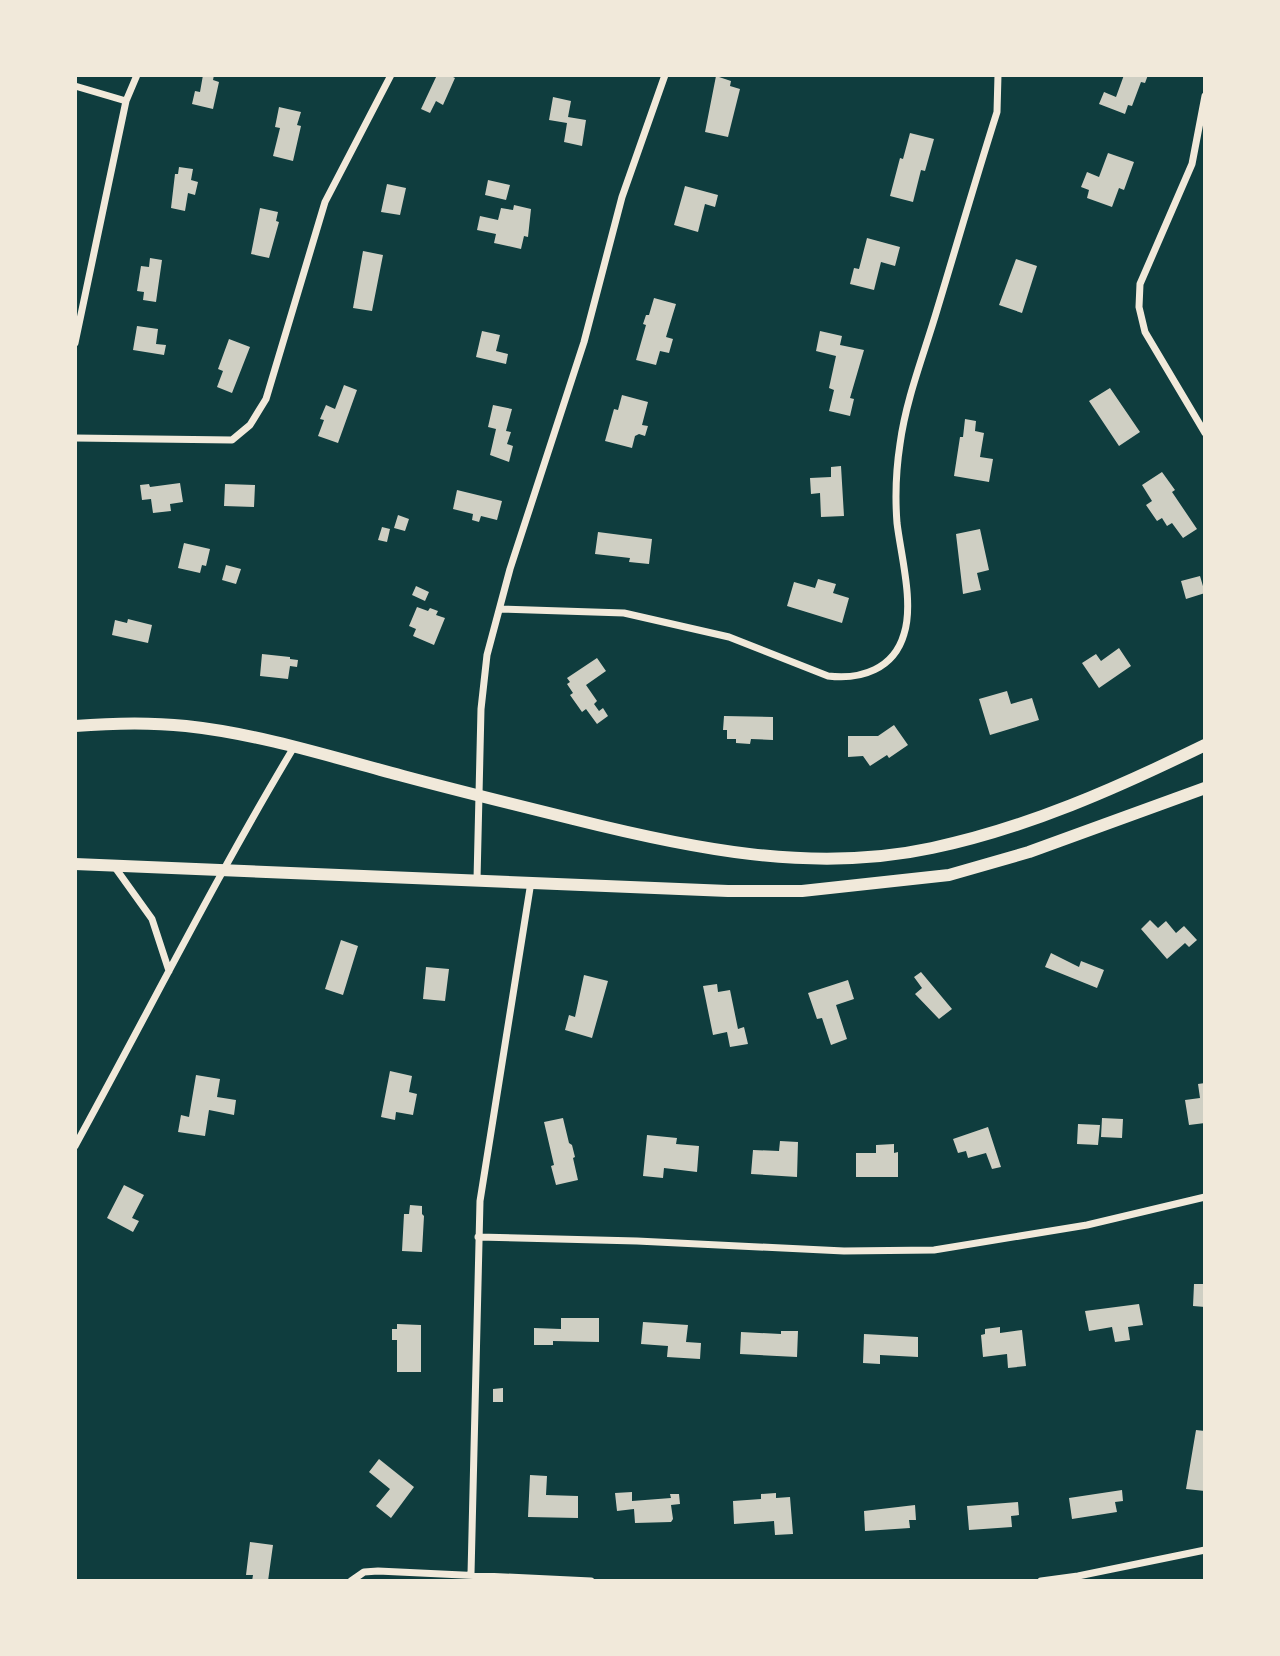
<svg xmlns="http://www.w3.org/2000/svg" width="1280" height="1656" font-family="'Titillium Web',sans-serif">
	<style>
		.building { fill: #cfcfc3 }
		.lines { fill: none; stroke-linecap: round; stroke-linejoin: round }
		.minor { stroke: #f1e9da; stroke-width: 7 }
		.trunk { stroke: #f1e9da; stroke-width: 12 }
	</style>
	<rect width="100%" height="100%" fill="#0f3d3e"/>
	<path class="building" d="M 203,75 L 214,75 L 213,80 L 219,82 L 213,109 L 192,104 L 195,91 L 200,92 Z
		M 437,75 L 449,75 L 455,78 L 443,105 L 436,101 L 430,113 L 421,109 Z
		M 1124,75 L 1148,75 L 1145,83 L 1141,82 L 1132,106 L 1128,105 L 1125,114 L 1099,104 L 1104,92 L 1116,97 Z
		M 716,76 L 731,81 L 730,86 L 740,89 L 728,137 L 705,132 Z
		M 553,97 L 571,101 L 568,117 L 586,120 L 582,146 L 564,142 L 567,123 L 549,120 Z
		M 279,107 L 301,112 L 297,125 L 301,126 L 293,161 L 273,156 L 280,128 L 275,127 Z
		M 910,133 L 934,139 L 925,171 L 921,170 L 913,202 L 890,196 L 900,158 L 903,159 Z
		M 1108,153 L 1134,162 L 1124,190 L 1119,188 L 1112,207 L 1087,198 L 1089,190 L 1081,187 L 1087,172 L 1099,177 Z
		M 179,167 L 193,169 L 191,180 L 198,182 L 195,195 L 188,193 L 185,211 L 171,208 L 175,174 L 178,174 Z
		M 488,180 L 510,185 L 506,200 L 485,195 Z
		M 387,184 L 406,188 L 400,215 L 381,212 Z
		M 685,186 L 718,195 L 715,207 L 705,204 L 698,232 L 674,225 Z
		M 514,205 L 531,209 L 528,237 L 524,236 L 521,249 L 494,243 L 496,234 L 477,230 L 480,216 L 498,220 L 501,208 L 513,210 Z
		M 260,208 L 278,212 L 276,221 L 279,222 L 269,258 L 251,254 Z
		M 867,238 L 900,247 L 895,266 L 881,262 L 874,290 L 850,284 L 854,268 L 859,269 Z
		M 363,251 L 383,255 L 372,311 L 353,308 Z
		M 150,258 L 162,260 L 156,302 L 143,300 L 144,292 L 137,291 L 141,266 L 149,267 Z
		M 1016,259 L 1037,266 L 1022,313 L 999,305 Z
		M 654,298 L 676,304 L 666,337 L 673,339 L 669,353 L 660,351 L 656,365 L 636,360 L 646,325 L 643,324 L 646,315 L 649,315 Z
		M 137,326 L 158,329 L 156,344 L 166,345 L 164,355 L 133,350 Z
		M 482,331 L 500,335 L 496,351 L 508,354 L 506,364 L 476,357 Z
		M 820,331 L 842,336 L 840,345 L 864,350 L 850,398 L 854,399 L 850,416 L 829,411 L 834,390 L 829,388 L 836,356 L 816,351 Z
		M 229,339 L 250,347 L 232,393 L 217,387 L 223,371 L 218,369 Z
		M 344,385 L 357,390 L 338,443 L 318,436 L 324,420 L 320,419 L 326,405 L 335,409 Z
		M 1110,388 L 1140,432 L 1119,446 L 1089,401 Z
		M 622,395 L 648,402 L 642,425 L 648,426 L 645,436 L 639,434 L 635,436 L 632,448 L 605,441 L 614,409 L 618,410 Z
		M 493,405 L 512,409 L 506,431 L 511,432 L 507,444 L 513,446 L 509,462 L 490,455 L 496,429 L 488,427 Z
		M 965,419 L 976,421 L 975,431 L 984,433 L 980,457 L 993,459 L 989,482 L 954,476 L 960,437 L 963,437 Z
		M 841,466 L 844,516 L 821,517 L 820,493 L 811,494 L 810,478 L 831,477 L 831,467 Z
		M 1162,472 L 1175,490 L 1172,492 L 1197,529 L 1183,538 L 1172,523 L 1167,526 L 1162,518 L 1157,521 L 1146,505 L 1152,501 L 1142,485 Z
		M 180,483 L 183,502 L 170,504 L 171,511 L 153,513 L 151,499 L 142,500 L 140,485 L 149,484 L 150,487 Z
		M 225,484 L 255,485 L 254,507 L 224,506 Z
		M 457,490 L 502,501 L 497,520 L 481,516 L 479,522 L 472,520 L 473,514 L 453,509 Z
		M 398,515 L 409,519 L 405,531 L 394,528 Z
		M 382,527 L 390,529 L 387,542 L 378,540 Z
		M 980,529 L 989,570 L 977,573 L 981,590 L 963,594 L 956,534 Z
		M 598,532 L 652,539 L 649,564 L 629,562 L 630,558 L 595,554 Z
		M 184,543 L 210,549 L 206,566 L 202,565 L 200,573 L 178,568 Z
		M 226,565 L 241,569 L 236,584 L 222,580 Z
		M 1200,576 L 1205,593 L 1186,599 L 1181,581 Z
		M 818,579 L 836,584 L 833,593 L 849,598 L 842,623 L 787,606 L 794,582 L 815,588 Z
		M 416,586 L 429,592 L 425,601 L 412,595 Z
		M 417,607 L 428,611 L 430,608 L 438,611 L 436,615 L 445,618 L 434,645 L 413,636 L 416,629 L 409,626 Z
		M 128,619 L 152,625 L 148,643 L 112,635 L 115,620 L 127,623 Z
		M 1119,648 L 1131,666 L 1099,688 L 1082,663 L 1096,654 L 1101,661 Z
		M 262,654 L 290,657 L 290,659 L 298,660 L 297,667 L 290,666 L 288,679 L 260,676 Z
		M 597,658 L 606,671 L 586,685 L 597,701 L 594,704 L 599,711 L 603,708 L 608,716 L 597,724 L 586,709 L 582,712 L 570,695 L 573,693 L 567,684 L 570,682 L 567,678 Z
		M 1007,691 L 1011,704 L 1032,698 L 1039,720 L 990,735 L 979,699 Z
		M 724,716 L 773,717 L 773,740 L 751,739 L 750,744 L 736,743 L 736,739 L 727,739 L 727,730 L 723,730 Z
		M 894,725 L 908,745 L 889,758 L 887,755 L 870,766 L 863,756 L 848,757 L 848,736 L 878,736 Z
		M 1150,920 L 1158,928 L 1166,921 L 1176,933 L 1184,926 L 1197,940 L 1189,947 L 1185,943 L 1167,959 L 1141,929 Z
		M 341,940 L 358,946 L 343,995 L 325,989 Z
		M 1051,953 L 1079,967 L 1081,961 L 1104,970 L 1097,988 L 1045,967 Z
		M 426,967 L 449,969 L 445,1001 L 423,999 Z
		M 921,972 L 952,1009 L 939,1019 L 915,994 L 922,988 L 914,977 Z
		M 584,975 L 608,981 L 592,1038 L 565,1030 L 569,1015 L 575,1017 Z
		M 848,980 L 854,999 L 836,1005 L 847,1039 L 831,1045 L 822,1018 L 817,1019 L 808,993 Z
		M 717,984 L 718,992 L 730,990 L 738,1029 L 744,1027 L 748,1044 L 730,1047 L 727,1032 L 713,1035 L 703,986 Z
		M 390,1071 L 412,1076 L 409,1092 L 417,1094 L 413,1115 L 396,1112 L 395,1120 L 381,1117 Z
		M 196,1075 L 220,1079 L 217,1097 L 236,1100 L 234,1115 L 209,1110 L 205,1136 L 178,1132 L 181,1115 L 189,1117 Z
		M 1205,1083 L 1205,1123 L 1189,1125 L 1185,1100 L 1200,1098 L 1198,1084 Z
		M 563,1118 L 569,1143 L 572,1145 L 575,1157 L 573,1158 L 578,1180 L 556,1185 L 551,1166 L 554,1165 L 544,1122 Z
		M 1102,1118 L 1123,1119 L 1122,1138 L 1101,1137 Z
		M 1078,1124 L 1100,1125 L 1098,1145 L 1077,1144 Z
		M 988,1127 L 1001,1167 L 992,1169 L 986,1153 L 968,1158 L 966,1151 L 958,1153 L 953,1139 Z
		M 647,1135 L 677,1138 L 676,1144 L 699,1146 L 697,1172 L 664,1168 L 663,1178 L 643,1176 Z
		M 780,1141 L 798,1142 L 797,1177 L 751,1174 L 753,1150 L 779,1151 Z
		M 894,1144 L 894,1153 L 898,1152 L 898,1177 L 856,1177 L 856,1153 L 876,1153 L 876,1145 Z
		M 124,1185 L 144,1195 L 132,1218 L 139,1221 L 133,1232 L 107,1218 Z
		M 410,1205 L 422,1206 L 422,1214 L 424,1216 L 422,1252 L 402,1251 L 404,1214 L 409,1214 Z
		M 1194,1284 L 1205,1284 L 1205,1307 L 1193,1306 Z
		M 1139,1304 L 1143,1325 L 1128,1327 L 1130,1340 L 1115,1342 L 1112,1327 L 1089,1331 L 1085,1311 Z
		M 561,1318 L 599,1318 L 599,1342 L 553,1341 L 553,1345 L 534,1345 L 534,1328 L 561,1329 Z
		M 643,1322 L 688,1325 L 686,1342 L 701,1343 L 700,1359 L 667,1357 L 668,1346 L 641,1344 Z
		M 397,1324 L 421,1325 L 421,1372 L 397,1372 L 397,1340 L 392,1340 L 392,1329 L 397,1329 Z
		M 1000,1327 L 1000,1333 L 1022,1330 L 1026,1366 L 1008,1368 L 1007,1354 L 983,1357 L 981,1335 L 985,1334 L 985,1329 Z
		M 781,1331 L 798,1331 L 797,1357 L 740,1354 L 741,1332 L 781,1334 Z
		M 864,1334 L 918,1337 L 918,1357 L 880,1355 L 880,1364 L 863,1363 Z
		M 503,1388 L 503,1402 L 493,1402 L 493,1389 Z
		M 1196,1430 L 1205,1431 L 1205,1491 L 1186,1489 Z
		M 379,1459 L 414,1487 L 391,1518 L 376,1506 L 390,1489 L 369,1472 Z
		M 530,1475 L 547,1476 L 546,1495 L 578,1496 L 578,1518 L 528,1517 Z
		M 1122,1490 L 1123,1501 L 1115,1502 L 1117,1512 L 1072,1519 L 1069,1498 Z
		M 632,1492 L 632,1501 L 671,1498 L 670,1494 L 679,1494 L 680,1504 L 671,1505 L 673,1519 L 671,1522 L 635,1523 L 634,1509 L 617,1511 L 615,1493 Z
		M 776,1493 L 776,1498 L 790,1497 L 793,1534 L 775,1535 L 774,1521 L 734,1524 L 733,1501 L 761,1499 L 761,1494 Z
		M 1018,1502 L 1019,1515 L 1011,1516 L 1012,1527 L 969,1530 L 967,1506 Z
		M 915,1505 L 916,1520 L 909,1520 L 910,1528 L 865,1531 L 864,1511 Z
		M 250,1542 L 273,1545 L 268,1581 L 252,1581 L 253,1575 L 246,1575 Z"/>
	<g class="lines">
		<path class="minor" d="M 75,86 L 126,101
			M 1205,96 L 1192,164 L 1140,284 L 1139,307 L 1145,332 L 1205,433
			M 75,343 L 126,101 L 137,75
			M 75,438 L 232,440 L 250,425 L 266,399 L 325,202 L 391,75
			M 501,609 L 624,613 L 729,637 L 828,676 C 861,680 894,669 904,634 C 914,603 901,556 897,523 C 895,497 896,470 900,444 C 906,399 924,354 937,310 C 957,244 976,178 997,112 L 998,75
			M 114,866 L 152,919 L 169,971
			M 477,880 L 481,709 L 487,655 L 510,569 L 584,342 L 622,197 L 665,75
			M 75,1146 C 148,1013 216,877 294,747
			M 478,1237 L 637,1241 L 844,1251 L 934,1250 L 1087,1225 L 1205,1197
			M 471,1574 L 480,1201 L 531,882
			M 351,1581 L 364,1572 L 378,1571 L 591,1581
			M 1041,1581 L 1078,1576 L 1205,1550"/>
		<path class="trunk" d="M 75,726 C 112,723 149,722 186,726 C 260,734 332,757 403,776 C 459,791 516,805 573,819 C 689,848 812,874 932,848 C 1027,828 1117,788 1205,745
			M 75,864 L 728,891 L 802,891 L 949,875 L 1029,852 L 1205,788"/>
	</g>
	<rect width="1280" height="1656" fill="none" stroke="#f1e9da" stroke-width="154"/>
</svg>
